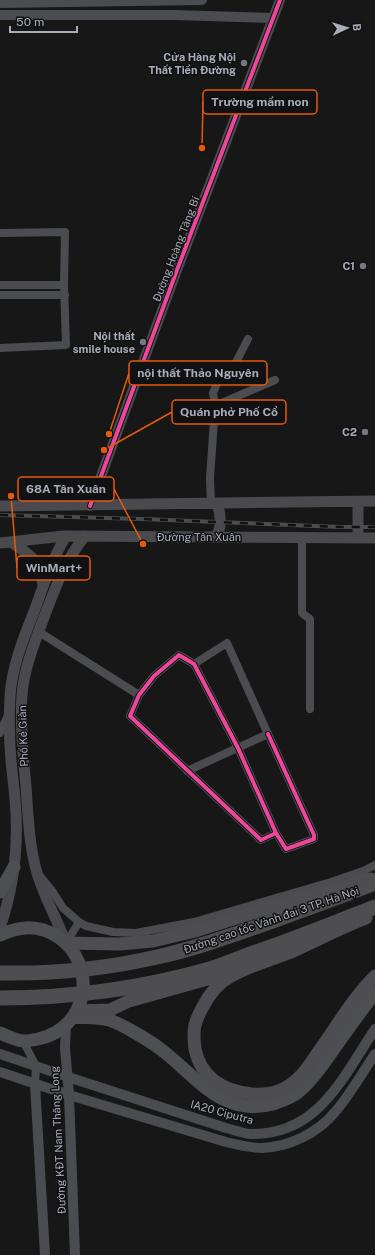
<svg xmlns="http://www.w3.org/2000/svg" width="375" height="1255" font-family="'Public Sans',sans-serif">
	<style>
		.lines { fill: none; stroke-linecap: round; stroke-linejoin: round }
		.minor { stroke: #4b4c50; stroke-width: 8 }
		.tertiary { stroke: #4b4c50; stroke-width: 10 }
		.secondary { stroke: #4a4a4e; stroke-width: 11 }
		.primary { stroke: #4d4f52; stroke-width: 13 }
		.trunk { stroke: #4e4e52; stroke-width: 13 }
		.motorway { stroke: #4e4e51; stroke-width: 15 }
		.rail-casing { stroke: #4b4c4f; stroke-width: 4 }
		.rail { stroke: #111113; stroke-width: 2.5; stroke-dasharray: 8; stroke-linecap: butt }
		.cycleway-casing { stroke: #111113; stroke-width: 6 }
		.cycleway { stroke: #ed469a; stroke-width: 4 }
		.poi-dot { fill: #757880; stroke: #111113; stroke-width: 1.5 }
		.labels { text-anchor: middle; stroke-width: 3; stroke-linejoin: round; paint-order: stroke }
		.poi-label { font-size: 11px; font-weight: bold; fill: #a8adb8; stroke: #111113; text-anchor: end }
		.street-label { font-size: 11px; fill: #a8adb8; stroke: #111113 }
		.leader { fill: none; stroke: #e8590c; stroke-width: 1.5 }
		.callout-dot { fill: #e8590c; stroke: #111113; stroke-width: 1.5 }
		.callout { fill: #111113; stroke: #e8590c; stroke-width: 1.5 }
		.callout-label { font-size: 12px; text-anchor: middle; font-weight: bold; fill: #a8adb8 }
	</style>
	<rect width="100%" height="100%" fill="#171717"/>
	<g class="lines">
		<path class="minor" d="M 0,233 L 65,232 L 64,285 L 66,345 L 0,348
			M 0,285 L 64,285
			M 0,295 L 65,295
			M 215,406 L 275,380
			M 211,504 L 210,478 L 215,406 L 213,393 L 218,381 L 233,368 L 248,339
			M 302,537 L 302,613 L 310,619 L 310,709
			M 39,632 L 139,695
			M 0,733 L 8,715
			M 268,734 L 314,835 L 314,839 L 286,849 L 276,833 L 238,748 L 194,664 L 179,655 L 154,676 L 139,695 L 130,716 L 261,840 L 276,833
			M 187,771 L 268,734 L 227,643 L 194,664
			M 40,876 L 53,892 L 63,908 L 79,922 L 86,926 L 113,932 L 136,933 L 194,922 L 331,882 L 363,871 L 375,865
			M 66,943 L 79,922
			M 23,1041 L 36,1066 L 35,1084"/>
		<path class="tertiary" d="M 0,3 L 202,0
			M 0,15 L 174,15 L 273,18
			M 90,506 L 177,270 L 280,0
			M 66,1024 L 65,1048 L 69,1095 L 75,1255
			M 0,1054 L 68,1077 L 226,1128 C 234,1130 242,1133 250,1134 C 318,1136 343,1077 375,1029
			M 0,1072 L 69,1095 L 226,1142 C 238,1145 250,1148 262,1148 C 289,1147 318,1133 335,1112 C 350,1095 362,1073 375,1054
			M 35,1084 L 45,1255"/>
		<path class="secondary" d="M 358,502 L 358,538
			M 0,506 L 375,501
			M 216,537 C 222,527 221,514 217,504
			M 11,542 C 31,555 41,561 43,586
			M 0,543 L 64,536 L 375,538
			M 0,928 C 14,887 19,842 15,799 C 14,786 12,773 11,760 C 9,739 9,717 10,696 C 12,666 24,637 35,609 C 44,584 52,559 66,536
			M 66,943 C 57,919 44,897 37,873 C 29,845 28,815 26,786 C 23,757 20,724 22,695 C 24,669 34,644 43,620 C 54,591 65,560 85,536"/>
		<path class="primary" d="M 0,892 L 14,867
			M 0,935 C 20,926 38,924 58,937 C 99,965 88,1029 38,1039 C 33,1040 28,1041 23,1041 C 15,1040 7,1036 0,1033
			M 73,1017 C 84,1018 98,1017 109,1020 C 120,1023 150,1041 159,1048 C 195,1074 221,1118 273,1104 C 281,1101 291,1098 297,1093 C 310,1083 320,1069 329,1056 C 344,1035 359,1013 375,993"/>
		<path class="trunk" d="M 366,918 C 340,928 316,941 291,952 C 273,959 233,971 220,984 C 214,989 209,996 205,1003 C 201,1010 197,1017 195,1025 C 193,1033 194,1041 195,1049 C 201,1078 224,1091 252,1094 C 265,1095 279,1093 290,1085 C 302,1077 311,1063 319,1051 C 337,1026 353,998 375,976
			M 66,943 L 120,944 L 153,941 L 195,931 L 255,912 L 371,879
			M 77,1011 L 110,1010 L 129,1001 L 229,973"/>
		<path class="motorway" d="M 0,973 C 53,974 105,969 157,957 C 195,949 232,935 270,922 C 305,909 340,897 375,883
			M 0,998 C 73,998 140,989 210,969 C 223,965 237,959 250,954 C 292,940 333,923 375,907"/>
		<g class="rail-casing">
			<path id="rail" d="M 0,515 L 142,519 L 340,527 L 375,527"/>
		</g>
		<use href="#rail" class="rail"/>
		<g class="cycleway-casing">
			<path id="cycleway" d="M 90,506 L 177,270 L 280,0
				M 268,734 L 314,835 L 314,839 L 286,849 L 276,833 L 238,748 L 194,664 L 179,655 L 154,676 L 139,695 L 130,716 L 261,840 L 276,833"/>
		</g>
		<use href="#cycleway" class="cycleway"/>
	</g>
	<g class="poi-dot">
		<circle cx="244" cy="63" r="4"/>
		<circle cx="363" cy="266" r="4"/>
		<circle cx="143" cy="342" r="4"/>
		<circle cx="365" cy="432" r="4"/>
	</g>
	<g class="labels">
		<g class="poi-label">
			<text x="236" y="61">Cửa Hàng Nội<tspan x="236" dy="13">Thất Tiền Đường</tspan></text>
			<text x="355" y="270">C1</text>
			<text x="135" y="340">Nội thất<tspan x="135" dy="13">smile house</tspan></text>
			<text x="357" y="436">C2</text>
		</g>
		<g class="street-label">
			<text transform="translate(176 249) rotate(-69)" y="4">Đường Hoàng Tăng Bí</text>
			<text x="199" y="541">Đường Tân Xuân</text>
			<text transform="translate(23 736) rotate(-92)" y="4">Phố Kẻ Giàn</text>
			<text transform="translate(271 920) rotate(-19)" y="4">Đường cao tốc Vành đai 3 TP. Hà Nội</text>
			<text transform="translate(222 1112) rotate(15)" y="4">IA20 Ciputra</text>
			<text transform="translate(58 1140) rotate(-93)" y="4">Đường KĐT Nam Thăng Long</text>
		</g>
	</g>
	<path class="leader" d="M202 148L203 102M109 434L129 373M104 450L172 412M143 544L114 489M11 496L17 568"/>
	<g class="callout-dot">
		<circle cx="202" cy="148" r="4"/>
		<circle cx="109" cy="434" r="4"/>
		<circle cx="104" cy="450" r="4"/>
		<circle cx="143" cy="544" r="4"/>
		<circle cx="11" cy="496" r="4"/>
	</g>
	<g class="callout">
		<rect x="203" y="90" width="114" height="24" rx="4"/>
		<rect x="129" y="361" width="138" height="24" rx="4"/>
		<rect x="172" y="400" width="114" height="24" rx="4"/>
		<rect x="18" y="477" width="96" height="24" rx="4"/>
		<rect x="17" y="556" width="73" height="24" rx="4"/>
	</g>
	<g class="callout-label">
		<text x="260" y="106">Trường mầm non</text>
		<text x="198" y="377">nội thất Thảo Nguyên</text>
		<text x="229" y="416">Quán phở Phố Cổ</text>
		<text x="66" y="493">68A Tân Xuân</text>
		<text x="54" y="572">WinMart+</text>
	</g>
	<g transform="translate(347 28) rotate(86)" stroke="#111113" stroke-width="3" paint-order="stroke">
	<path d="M0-3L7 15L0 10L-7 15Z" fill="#a8adb8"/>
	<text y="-6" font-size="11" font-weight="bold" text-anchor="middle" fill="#a8adb8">B</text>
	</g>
	<path d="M10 26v6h67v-6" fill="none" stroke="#a8adb8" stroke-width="2"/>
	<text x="16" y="26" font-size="12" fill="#a8adb8" stroke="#111113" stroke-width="3" paint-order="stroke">50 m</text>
</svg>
